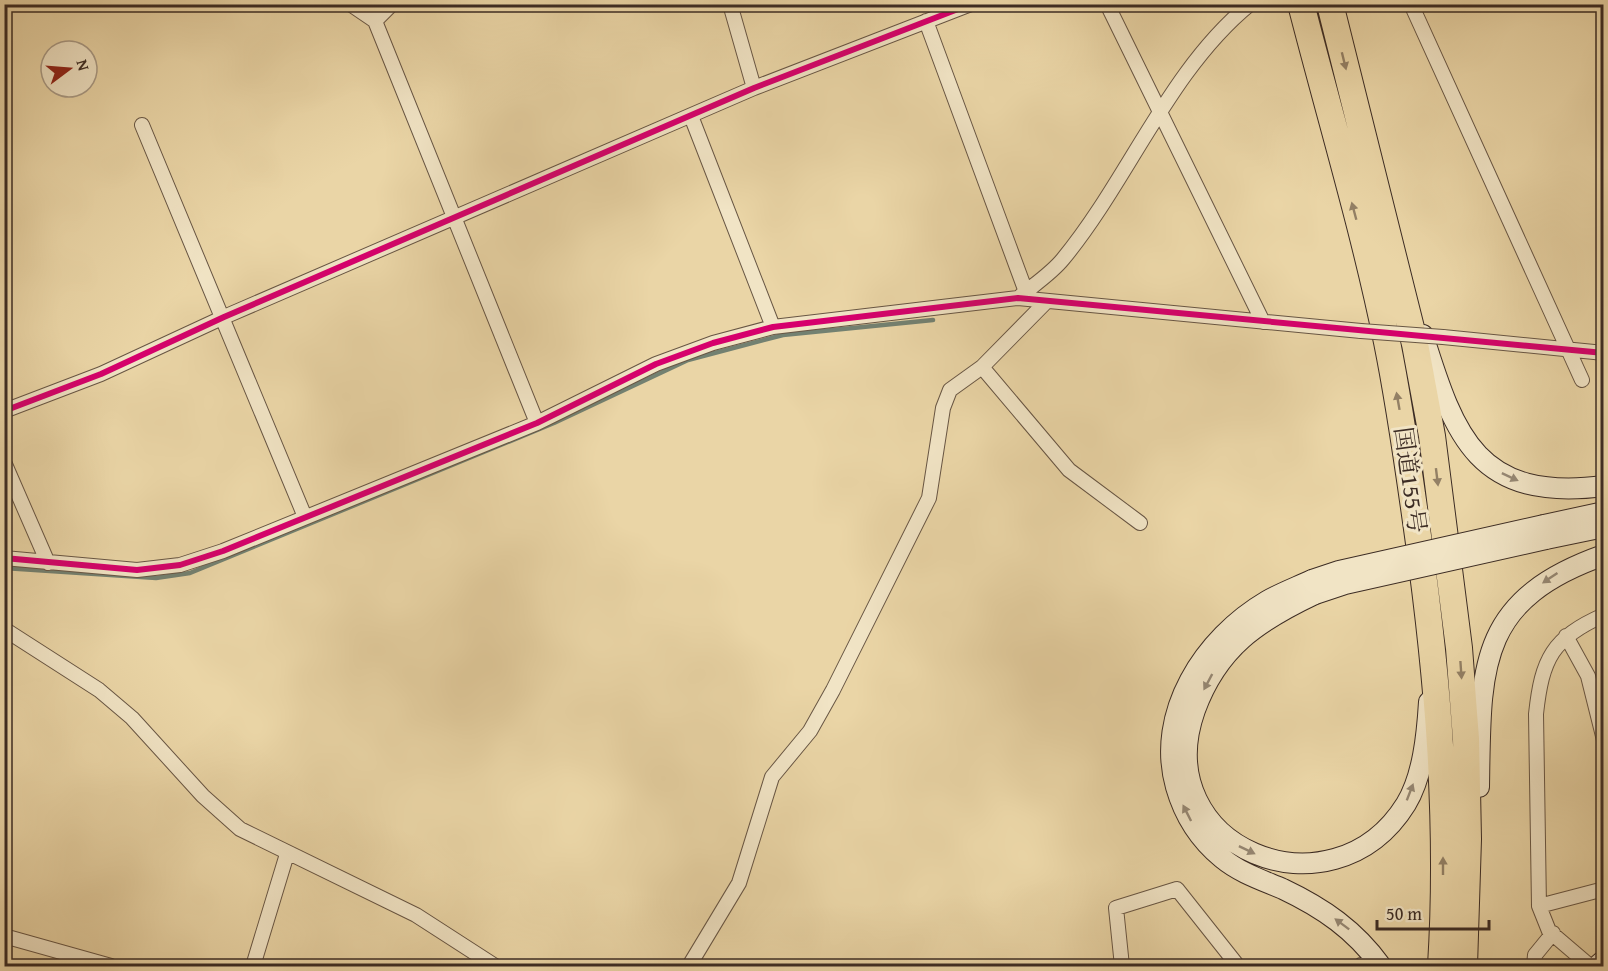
<svg xmlns="http://www.w3.org/2000/svg" width="1608" height="971" font-family="'Gentium Book Plus','Noto Serif JP',serif">
	<style>
		.lines { fill: none; stroke-linecap: round; stroke-linejoin: round }
		.stream { stroke: #738171; stroke-width: 4.5 }
		.street-casing { stroke: #685644; stroke-width: 16 }
		.secondary-casing { stroke: #3c2c24; stroke-width: 22 }
		.highway-casing { stroke: #3c2c24; stroke-width: 28 }
		.street { stroke: #f1e4c5; stroke-width: 14 }
		.secondary { stroke: #f1e4c5; stroke-width: 20 }
		.highway { stroke: #ead5a6; stroke-width: 26 }
		.street-bridge-casing { stroke: #685644; stroke-width: 16; stroke-linecap: butt }
		.secondary-bridge-casing { stroke: #3c2c24; stroke-width: 22; stroke-linecap: butt }
		.street-bridge { stroke: #f1e4c5; stroke-width: 14 }
		.secondary-bridge { stroke: #f1e4c5; stroke-width: 20 }
		.cycleway-casing { stroke: #f1e4c5; stroke-width: 10 }
		.cycleway { stroke: #d6006c; stroke-width: 6 }
		.oneway { fill: #938065 }
		.oneway2 { fill: #968874 }
		.labels { text-anchor: middle; stroke-width: 6; stroke-linejoin: round; paint-order: stroke }
		.street-label { font-size: 24px; fill: #3c2c24; stroke: #f1e4c5 }
	</style>
	<rect width="100%" height="100%" fill="#ead5a6"/>
	<filter id="stains"><feTurbulence type="fractalNoise" baseFrequency=".00333" numOctaves="4"/><feColorMatrix values="0 0 0 0 .2 0 0 0 0 .09 0 0 0 0 .02 0 0 0 .5 -.17"/></filter>
	<radialGradient id="worn" r=".72"><stop offset=".6" stop-color="#630" stop-opacity="0"/><stop offset="1" stop-color="#630" stop-opacity=".3"/></radialGradient>
	<g class="lines">
		<path class="stream" d="M 4,568 L 156,578 L 190,573 L 554,423 L 688,360 L 783,335 L 933,320"/>
		<g class="street-casing">
			<path id="street" d="M 350,4 L 375,21 L 537,423
				M 730,4 L 754,88
				M 1107,4 L 1263,322
				M 1411,4 L 1582,380
				M 375,21 L 392,4
				M 926,21 L 1026,292
				M 691,116 L 773,327
				M 142,125 L 305,517
				M 1018,298 C 1032,286 1051,274 1063,259 C 1129,179 1169,70 1250,4
				M 1443,337 L 1604,353
				M 982,367 L 1069,470 L 1140,523
				M 4,411 L 101,374 L 224,317 L 754,88 L 971,4
				M 4,462 L 48,563
				M 4,558 L 137,570 L 180,565 L 223,551 L 537,423 L 656,364 L 713,343 L 773,327 L 1018,298 L 1361,331
				M 4,629 L 99,690 L 132,718 L 203,796 L 240,829 L 416,915 L 495,966
				M 1566,636 L 1588,676 L 1604,740
				M 1539,906 L 1604,889
				M 4,936 L 111,966
				M 253,966 L 287,854
				M 689,966 L 739,883 L 772,777 L 810,731 L 833,690 L 929,498 L 943,408 L 950,390 L 982,367 L 1046,302
				M 1122,966 L 1116,908 L 1177,889 L 1238,966
				M 1360,966 L 1361,965
				M 1534,966 L 1535,955 L 1553,933
				M 1590,966 L 1549,931 L 1539,906 L 1536,714 C 1542,659 1552,638 1604,615"/>
		</g>
		<g class="secondary-casing">
			<path id="secondary" d="M 1423,335 C 1455,438 1478,502 1604,486
				M 1544,525 L 1604,512
				M 1546,539 L 1604,527
				M 1312,580 C 1297,587 1281,593 1267,601 C 1204,638 1155,713 1176,787 C 1184,815 1200,840 1222,858 C 1240,873 1262,880 1283,889 C 1323,908 1355,930 1381,966
				M 1315,594 C 1258,621 1218,647 1195,710 C 1146,848 1332,923 1406,804 C 1423,776 1427,735 1429,702
				M 1479,787 C 1481,668 1476,600 1604,555
				M 1597,966 L 1604,960"/>
		</g>
		<g class="highway-casing">
			<path id="highway" d="M 1301,4 C 1330,117 1364,229 1387,342 C 1400,406 1409,471 1418,536 C 1438,679 1450,822 1441,966
				M 1330,4 L 1415,344 L 1432,436 L 1459,648 L 1466,739 L 1468,839 L 1464,966"/>
		</g>
		<use href="#street" class="street"/>
		<use href="#secondary" class="secondary"/>
		<use href="#highway" class="highway"/>
		<g class="street-bridge-casing">
			<path id="street-bridge" d="M 1361,331 L 1443,337"/>
		</g>
		<g class="secondary-bridge-casing">
			<path id="secondary-bridge" d="M 1312,580 L 1339,571 L 1544,525
				M 1315,594 L 1345,584 L 1546,539"/>
		</g>
		<use href="#street-bridge" class="street-bridge"/>
		<use href="#secondary-bridge" class="secondary-bridge"/>
		<g class="cycleway-casing">
			<path id="cycleway" d="M 4,411 L 101,374 L 224,317 L 754,88 L 971,4
				M 4,558 L 137,570 L 180,565 L 223,551 L 537,423 L 656,364 L 713,343 L 773,327 L 1018,298 L 1604,353"/>
		</g>
		<use href="#cycleway" class="cycleway"/>
	</g>
	<defs><path id="oneway-solid" d="M-6-.8H1V-3.2L6.5 0L1 3.2V.8H-6Z" transform="scale(1.5)"/></defs>
	<g class="oneway">
		<use href="#oneway-solid" transform="translate(1344 61) rotate(76)"/>
		<use href="#oneway-solid" transform="translate(1354 211) rotate(-105)"/>
		<use href="#oneway-solid" transform="translate(1398 401) rotate(-100)"/>
		<use href="#oneway-solid" transform="translate(1437 477) rotate(83)"/>
		<use href="#oneway-solid" transform="translate(1461 670) rotate(86)"/>
		<use href="#oneway-solid" transform="translate(1443 866) rotate(-90)"/>
	</g>
	<g class="oneway2">
		<use href="#oneway-solid" transform="translate(1510 477) rotate(25)"/>
		<use href="#oneway-solid" transform="translate(1550 578) rotate(146)"/>
		<use href="#oneway-solid" transform="translate(1208 682) rotate(118)"/>
		<use href="#oneway-solid" transform="translate(1410 792) rotate(-69)"/>
		<use href="#oneway-solid" transform="translate(1187 813) rotate(-117)"/>
		<use href="#oneway-solid" transform="translate(1247 850) rotate(26)"/>
		<use href="#oneway-solid" transform="translate(1342 924) rotate(-143)"/>
	</g>
	<g class="labels">
		<g class="street-label">
			<text transform="translate(1410 480) rotate(82)" y="8">国道155号</text>
		</g>
	</g>
	<rect width="1608" height="971" fill="none" stroke="#ead5a6" stroke-width="24"/>
	<rect x="6" y="6" width="1596" height="959" fill="none" stroke="#3c2c24" stroke-width="3"/>
	<rect x="12" y="12" width="1584" height="947" fill="none" stroke="#3c2c24" stroke-width="1.5"/>
	<g transform="translate(69 69) rotate(74)"><circle r="28" fill="#f1e4c5" stroke="#a99a85" stroke-width="1.5"/>
	<path d="M0-4.5L10 22L0 15L-10 22Z" fill="#8f2418"/>
	<text y="-9" font-size="16" font-weight="bold" text-anchor="middle" fill="#3c2c24">N</text>
	</g>
	<path d="M1377 920v9h112v-9" fill="none" stroke="#3c2c24" stroke-width="3"/>
	<text x="1386" y="920" font-size="18" fill="#3c2c24" stroke="#f1e4c5" stroke-width="4.5" paint-order="stroke">50 m</text>
	<rect width="100%" height="100%" filter="url(#stains)"/>
	<rect width="100%" height="100%" fill="url(#worn)"/>
</svg>
